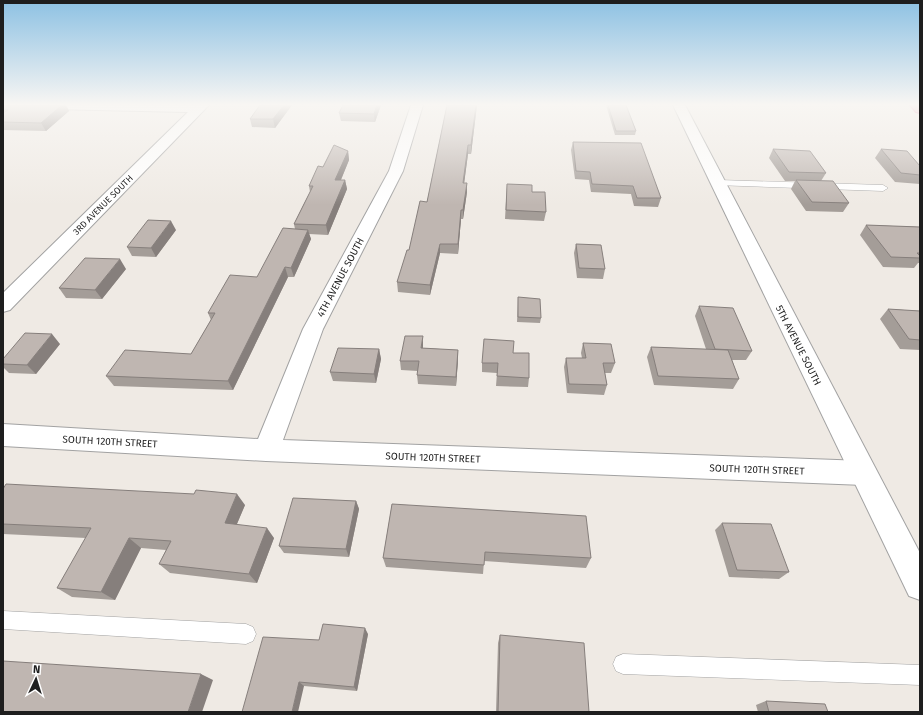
<svg xmlns="http://www.w3.org/2000/svg" width="923" height="715" font-family="'Fira Sans',sans-serif">
	<style>
		.lines { fill: none; stroke-linecap: round; stroke-linejoin: round }
		.service-casing { stroke: #a2a2a2; stroke-width: 1 }
		.minor-casing { stroke: #a2a2a2; stroke-width: 2 }
		.tertiary-casing { stroke: #a2a2a2; stroke-width: 2 }
		.motorway-casing { stroke: #d62874; stroke-width: 2 }
		.service { fill: #fff; fill-rule: evenodd }
		.minor { fill: #fff; fill-rule: evenodd }
		.tertiary { fill: #fff; fill-rule: evenodd }
		.motorway { fill: #e48ea6; fill-rule: evenodd }
		.wall { fill: #a49d98 }
		.shaded-wall { fill: #867f7c }
		.building { fill: #bfb6b1; stroke: #867f7c }
		.labels { text-anchor: middle; stroke-width: 3; stroke-linejoin: round; paint-order: stroke }
		.far-street-label { font-size: 9px; fill: #1e1e1e; stroke: #fff }
		.street-label { font-size: 10px; fill: #1e1e1e; stroke: #fff }
	</style>
	<rect width="100%" height="100%" fill="#efeae4"/>
	<g class="lines">
		<g class="service-casing">
			<path id="service" d="M 718,180 L 883,185 L 888,188 L 883,191 L 715,185 L 713,183 L 715,181 Z
				M 3,611 L 246,624 L 253,627 L 256,634 L 253,641 L 246,644 L 3,629 Z
				M 623,654 L 920,665 L 920,685 L 623,674 L 616,671 L 613,664 L 616,657 Z"/>
		</g>
		<g class="minor-casing">
			<path id="minor" d="M 44,105 L 209,105 L 10,310 L 3,312 L 3,293 L 188,112 L 50,109 L 46,108 Z
				M 411,105 L 423,105 L 403,171 L 323,329 L 283,440 L 864,461 L 873,465 L 877,473 L 873,481 L 864,485 L 266,461 L 3,446 L 3,424 L 258,439 L 303,329 L 389,171 Z"/>
		</g>
		<g class="tertiary-casing">
			<path id="tertiary" d="M 673,105 L 685,105 L 920,553 L 920,600 L 909,596 Z"/>
		</g>
		<g class="motorway-casing">
			<path id="motorway" d="M 910,105 L 920,105 L 920,113 L 916,112 Z"/>
		</g>
		<use href="#service" class="service"/>
		<use href="#minor" class="minor"/>
		<use href="#tertiary" class="tertiary"/>
		<use href="#motorway" class="motorway"/>
	</g>
	<path class="wall" d="M 3,105 L 66,105 L 69,111 L 46,131 L 3,130 Z
		M 292,105 L 275,128 L 252,127 L 250,119 Z
		M 381,105 L 375,122 L 341,121 L 339,113 Z
		M 447,105 L 477,105 L 471,154 L 468,154 L 464,183 L 467,183 L 467,192 L 463,219 L 461,219 L 458,254 L 440,253 L 430,295 L 398,292 L 397,282 L 427,202 Z
		M 606,105 L 626,105 L 636,131 L 635,135 L 615,135 Z
		M 573,142 L 661,198 L 658,207 L 634,206 L 631,194 L 591,192 L 589,180 L 575,179 L 571,150 Z
		M 773,149 L 826,173 L 821,181 L 849,203 L 843,212 L 806,211 L 791,189 L 795,181 L 785,181 L 769,158 Z
		M 881,149 L 920,166 L 920,184 L 895,182 L 875,158 Z
		M 348,151 L 349,160 L 341,180 L 345,180 L 347,189 L 328,235 L 309,234 L 311,239 L 294,277 L 288,277 L 233,390 L 114,386 L 106,376 L 191,354 L 211,320 L 208,313 L 257,277 L 295,229 L 294,224 L 310,192 L 309,186 L 323,167 Z
		M 507,184 L 532,192 L 546,212 L 544,221 L 505,219 Z
		M 866,225 L 920,227 L 920,263 L 918,263 L 914,268 L 883,267 L 860,235 Z
		M 176,230 L 156,257 L 132,256 L 127,247 Z
		M 576,244 L 605,269 L 603,279 L 577,278 L 574,253 Z
		M 126,269 L 102,299 L 66,298 L 59,288 Z
		M 518,297 L 541,318 L 540,323 L 517,322 Z
		M 699,306 L 752,351 L 746,360 L 732,360 L 739,379 L 733,389 L 654,385 L 647,357 L 651,347 L 706,349 L 695,316 Z
		M 888,309 L 920,311 L 920,350 L 900,349 L 880,319 Z
		M 583,343 L 615,363 L 611,373 L 605,373 L 607,385 L 604,395 L 567,393 L 564,367 L 566,358 L 582,358 L 581,353 Z
		M 60,344 L 36,374 L 9,373 L 3,367 L 3,359 Z
		M 423,346 L 423,348 L 458,350 L 458,360 L 456,386 L 418,384 L 417,375 L 418,371 L 401,370 L 400,361 Z
		M 379,349 L 381,359 L 376,383 L 333,381 L 330,372 Z
		M 513,353 L 529,378 L 528,387 L 496,386 L 497,373 L 482,372 L 482,363 Z
		M 3,489 L 245,505 L 237,524 L 274,538 L 257,583 L 170,573 L 159,564 L 166,550 L 141,548 L 115,600 L 72,597 L 57,588 L 86,538 L 3,534 Z
		M 356,501 L 359,509 L 349,557 L 284,553 L 279,546 Z
		M 392,504 L 591,558 L 586,568 L 484,561 L 483,574 L 386,567 L 383,558 Z
		M 722,523 L 789,572 L 779,579 L 729,577 L 715,530 Z
		M 368,634 L 357,691 L 304,686 L 242,712 L 319,640 Z
		M 500,635 L 589,712 L 496,712 L 498,643 Z
		M 766,701 L 828,712 L 758,712 L 756,705 Z"/>
	<path class="shaded-wall" d="M 62,105 L 66,105 L 69,111 L 46,131 L 41,123 Z
		M 284,105 L 292,105 L 275,128 L 273,119 Z
		M 377,105 L 381,105 L 375,122 L 374,114 Z
		M 476,105 L 477,105 L 471,154 L 471,145 Z
		M 468,145 L 468,154 L 463,192 L 463,183 Z
		M 348,151 L 349,160 L 337,189 L 335,180 Z
		M 345,180 L 347,189 L 328,235 L 326,225 Z
		M 467,183 L 467,192 L 463,219 L 463,210 Z
		M 461,210 L 461,219 L 458,254 L 458,244 Z
		M 171,221 L 176,230 L 156,257 L 151,248 Z
		M 308,230 L 311,239 L 294,277 L 291,268 Z
		M 440,244 L 440,253 L 430,295 L 430,285 Z
		M 120,259 L 126,269 L 102,299 L 95,290 Z
		M 285,267 L 288,277 L 233,390 L 228,381 Z
		M 52,334 L 60,344 L 36,374 L 27,365 Z
		M 423,336 L 423,346 L 422,358 L 421,348 Z
		M 379,349 L 381,359 L 376,383 L 374,374 Z
		M 458,350 L 458,360 L 456,386 L 456,377 Z
		M 237,494 L 245,505 L 233,533 L 225,523 Z
		M 356,501 L 359,509 L 349,557 L 346,549 Z
		M 267,528 L 274,538 L 257,583 L 249,574 Z
		M 129,538 L 141,548 L 115,600 L 101,592 Z
		M 365,628 L 368,634 L 357,691 L 354,687 Z
		M 201,674 L 213,680 L 202,712 L 188,712 Z
		M 299,682 L 304,686 L 298,712 L 292,712 Z"/>
	<path class="building" d="M 3,105 L 62,105 L 41,123 L 3,122 L 3,113 L 8,110 L 3,110 Z
		M 260,105 L 284,105 L 273,119 L 250,119 Z
		M 343,105 L 377,105 L 374,114 L 339,113 Z
		M 447,105 L 476,105 L 471,145 L 468,145 L 463,183 L 467,183 L 463,210 L 461,210 L 458,244 L 440,244 L 430,285 L 397,282 L 407,250 L 409,250 L 420,201 L 427,202 Z
		M 608,105 L 626,105 L 636,131 L 616,131 Z
		M 573,142 L 641,143 L 661,198 L 637,198 L 633,186 L 592,184 L 590,172 L 576,171 Z
		M 334,145 L 348,151 L 335,180 L 345,180 L 326,225 L 294,224 L 313,186 L 309,186 L 318,166 L 323,167 Z
		M 773,149 L 810,151 L 826,173 L 789,172 Z
		M 881,149 L 907,151 L 920,166 L 920,175 L 901,173 Z
		M 796,180 L 833,181 L 849,203 L 812,202 Z
		M 507,184 L 532,185 L 532,192 L 545,192 L 546,212 L 506,210 Z
		M 148,220 L 171,221 L 151,248 L 127,247 Z
		M 866,225 L 920,227 L 920,253 L 917,253 L 920,256 L 920,258 L 891,257 Z
		M 283,228 L 308,230 L 291,268 L 285,267 L 228,381 L 106,376 L 125,350 L 191,354 L 215,313 L 208,313 L 230,275 L 257,277 Z
		M 576,244 L 601,245 L 605,269 L 579,268 Z
		M 85,258 L 120,259 L 95,290 L 59,288 Z
		M 518,297 L 540,299 L 541,318 L 518,317 Z
		M 699,306 L 733,308 L 752,351 L 715,349 Z
		M 888,309 L 920,311 L 920,340 L 909,339 Z
		M 25,333 L 52,334 L 27,365 L 3,364 L 3,359 Z
		M 405,336 L 423,336 L 421,348 L 458,350 L 456,377 L 417,375 L 419,361 L 400,361 Z
		M 484,339 L 514,341 L 513,353 L 529,353 L 529,378 L 497,376 L 498,363 L 482,363 Z
		M 583,343 L 611,344 L 615,363 L 603,363 L 607,385 L 569,384 L 566,358 L 586,358 Z
		M 651,347 L 728,350 L 739,379 L 658,376 Z
		M 338,348 L 379,349 L 374,374 L 330,372 Z
		M 6,484 L 194,494 L 196,490 L 237,494 L 225,523 L 267,528 L 249,574 L 159,564 L 171,541 L 129,538 L 101,592 L 57,588 L 91,528 L 3,524 L 3,489 Z
		M 293,498 L 356,501 L 346,549 L 279,546 Z
		M 392,504 L 586,516 L 591,558 L 485,552 L 484,565 L 383,558 Z
		M 722,523 L 771,524 L 789,572 L 737,570 Z
		M 323,624 L 365,628 L 354,687 L 299,682 L 292,712 L 242,712 L 263,637 L 319,640 Z
		M 500,635 L 584,643 L 589,712 L 498,712 Z
		M 3,661 L 201,674 L 188,712 L 3,712 Z
		M 766,701 L 825,704 L 828,712 L 769,712 Z"/>
	<linearGradient id="sky" x2="0" y2="1"><stop stop-color="#8dc1e3"/><stop offset="0.51" stop-color="#f8f6f3"/><stop offset="1" stop-color="#f8f6f3" stop-opacity="0"/></linearGradient>
	<rect width="923" height="205" fill="url(#sky)"/>
	<g class="labels">
		<g class="far-street-label">
			<text transform="translate(103 205) rotate(-45)" y="3">3RD AVENUE SOUTH</text>
		</g>
		<g class="street-label">
			<text transform="translate(340 277) rotate(-62)" y="4">4TH AVENUE SOUTH</text>
			<text transform="translate(799 345) rotate(63)" y="4">5TH AVENUE SOUTH</text>
			<text transform="translate(110 441) rotate(3)" y="4">SOUTH 120TH STREET</text>
			<text transform="translate(433 457) rotate(2)" y="4">SOUTH 120TH STREET</text>
			<text transform="translate(757 469) rotate(2)" y="4">SOUTH 120TH STREET</text>
		</g>
	</g>
	<rect width="923" height="715" fill="none" stroke="#1e1e1e" stroke-width="8"/>
	<g transform="translate(36 679) rotate(4)" stroke="#ffffff" stroke-width="3" paint-order="stroke">
	<path d="M0-3L7 15L0 10L-7 15Z" fill="#1e1e1e"/>
	<text y="-6" font-size="11" font-weight="bold" text-anchor="middle" fill="#1e1e1e">N</text>
	</g>
</svg>
